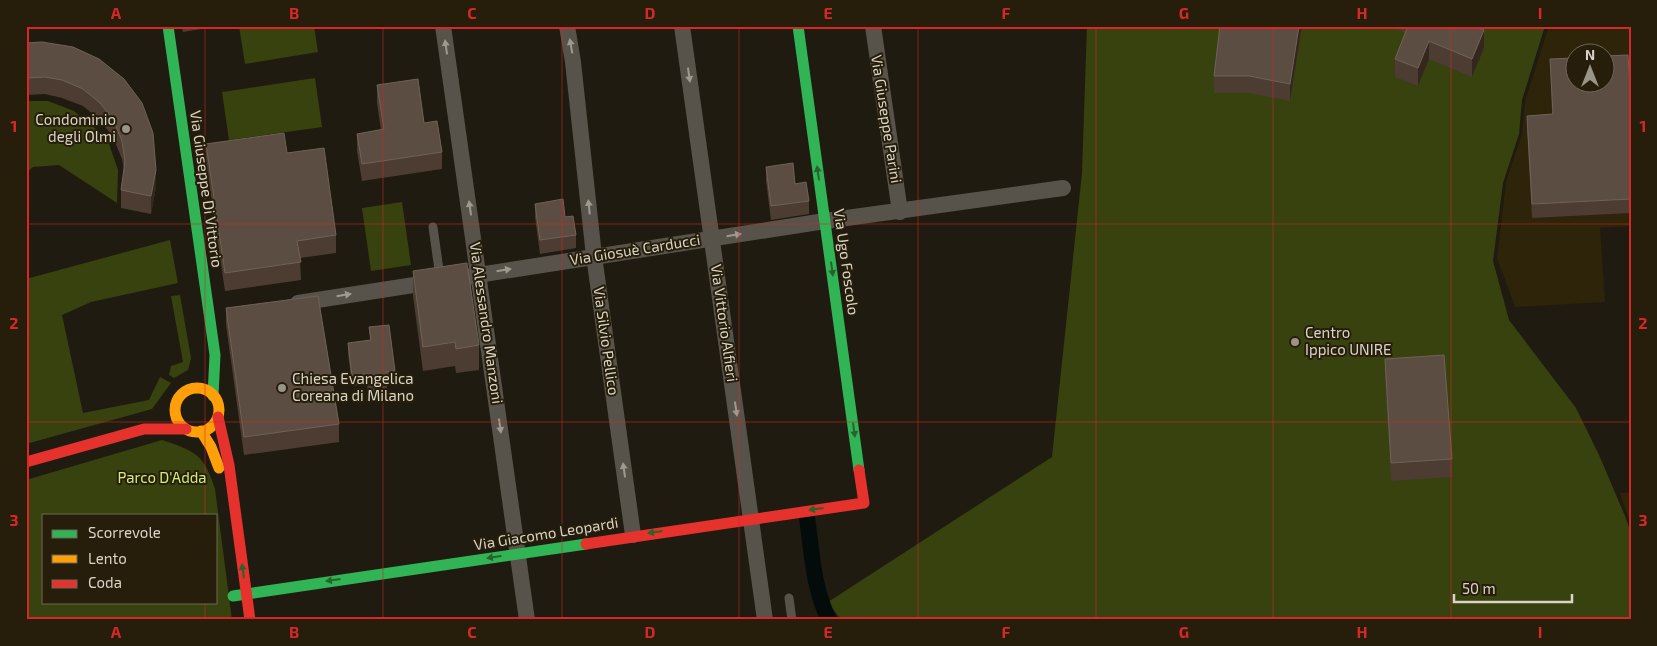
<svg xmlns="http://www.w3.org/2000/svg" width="1657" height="646" font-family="'Exo 2',sans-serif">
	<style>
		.built { fill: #2e240a; fill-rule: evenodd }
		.green { fill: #38420f; fill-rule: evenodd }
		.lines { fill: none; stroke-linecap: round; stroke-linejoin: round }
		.canal { stroke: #030c0b; stroke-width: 16 }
		.lane { stroke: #57534b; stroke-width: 9 }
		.street { stroke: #57534b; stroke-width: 16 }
		.fast { stroke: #30b455; stroke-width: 11 }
		.slow { stroke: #ff9f0a; stroke-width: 11 }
		.jam { stroke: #e5322d; stroke-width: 11 }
		.wall { fill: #4c3c32 }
		.shaded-wall { fill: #34281e }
		.building { fill: #5b4d42; stroke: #6f6257 }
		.oneway { fill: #9f9a90 }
		.oneway2 { fill: #2a622c }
		.grid { fill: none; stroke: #d62828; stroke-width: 1; stroke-opacity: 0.55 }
		.poi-dot { fill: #999388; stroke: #261e0a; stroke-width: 2 }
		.labels { text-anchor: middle; stroke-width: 4; stroke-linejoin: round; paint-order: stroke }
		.street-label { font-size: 15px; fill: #dad4c8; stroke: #261e0a }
		.poi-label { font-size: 15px; fill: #dad4c8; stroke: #261e0a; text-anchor: start }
		.park-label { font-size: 15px; fill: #d2ee79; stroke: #261e0a }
		.neatline { fill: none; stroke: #d62828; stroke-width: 2 }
		.grid-label { font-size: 16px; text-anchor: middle; font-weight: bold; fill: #d62828 }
	</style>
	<rect width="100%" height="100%" fill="#201b10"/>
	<path class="built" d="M 1549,26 L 1631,26 L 1631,226 L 1600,228 L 1605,302 L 1515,307 L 1497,258 L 1506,182 L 1522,134 L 1525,101 ZM 1574,52 L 1604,52 L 1604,82 L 1574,82 Z
		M 1631,492 L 1631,526 L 1620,493 Z"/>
	<path class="green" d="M 239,26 L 314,26 L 318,52 L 245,64 Z
		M 1087,26 L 1545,26 L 1522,100 L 1519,134 L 1503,183 L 1493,261 L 1509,320 L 1576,408 L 1599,455 L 1625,516 L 1631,533 L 1631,620 L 841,620 L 828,602 L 1052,457 L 1082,173 Z
		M 315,78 L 322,127 L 229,140 L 222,92 Z
		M 26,101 L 48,101 L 74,111 L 107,138 L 118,170 L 117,203 L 59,165 L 33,167 L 26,173 Z
		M 402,202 L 411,265 L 371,271 L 362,208 Z
		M 170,240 L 178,283 L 91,302 L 62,315 L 83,413 L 149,400 L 160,377 L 171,383 L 152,409 L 26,444 L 26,279 Z
		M 180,295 L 191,358 L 188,370 L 174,378 L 169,375 L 171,366 L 183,362 L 171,296 Z
		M 162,440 C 195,451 204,454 215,489 L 232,620 L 26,620 L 26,480 ZM 44,515 L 216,515 L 216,602 L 44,602 Z"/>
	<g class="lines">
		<path class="canal" d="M 807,518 C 812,552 813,588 829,620"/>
		<path class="lane" d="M 433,227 L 440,277
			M 789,598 L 792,620"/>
		<path class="street" d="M 443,26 L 527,620
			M 567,26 L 573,62 L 594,256 L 633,535
			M 682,26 L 765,620
			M 873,26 L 900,212
			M 298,303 L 825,221 L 1063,188"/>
		<path class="fast" d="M 168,26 L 215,355 L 213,396
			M 798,26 L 859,470
			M 233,596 L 586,544"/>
		<path class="slow" d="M175 410a22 22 0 1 1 44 0a22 22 0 1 1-44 0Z
			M 201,431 L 211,447 L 219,468"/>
		<path class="jam" d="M 218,417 L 229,465 L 250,620
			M 26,462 L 144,429 L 186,429
			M 586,544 L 864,503 L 859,470"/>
	</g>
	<path class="wall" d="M 181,26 L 219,26 L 183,32 Z
		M 1220,26 L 1302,26 L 1290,101 L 1249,93 L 1214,93 L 1214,76 Z
		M 1392,26 L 1475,26 L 1484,48 L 1472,77 L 1429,59 L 1418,86 L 1395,77 L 1395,59 L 1405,33 Z
		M 26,43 L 73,47 L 156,187 L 151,214 L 121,208 L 121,190 L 124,170 L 122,159 L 113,137 L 100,120 L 83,106 L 62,98 L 45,94 L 26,95 Z
		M 1550,59 L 1631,101 L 1631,213 L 1532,218 L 1527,130 L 1527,116 L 1552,114 Z
		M 377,85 L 424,123 L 442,152 L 442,169 L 362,181 L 357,151 L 357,134 L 381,130 L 377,103 Z
		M 206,144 L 287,153 L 336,235 L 336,253 L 300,258 L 301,280 L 225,291 L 206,162 Z
		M 766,167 L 795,184 L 809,201 L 809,214 L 771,220 L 766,181 Z
		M 535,204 L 565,217 L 576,235 L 576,248 L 540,254 L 535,217 Z
		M 413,271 L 479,345 L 479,370 L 456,373 L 455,366 L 423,371 L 413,296 Z
		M 226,308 L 339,424 L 339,442 L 244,455 L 226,325 Z
		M 369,327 L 395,371 L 395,380 L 387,381 L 387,391 L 368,393 L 367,384 L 352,386 L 348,353 L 348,343 L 370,340 Z
		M 1385,359 L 1452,459 L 1452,477 L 1391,481 L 1385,377 Z"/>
	<path class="shaded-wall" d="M 1299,26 L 1302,26 L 1290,101 L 1290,84 Z
		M 1484,30 L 1484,48 L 1472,77 L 1472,59 Z
		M 1429,41 L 1429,59 L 1418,86 L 1418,68 Z
		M 29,77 L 29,95 L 26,95 L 26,78 Z
		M 156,170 L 156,187 L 151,214 L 151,196 Z"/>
	<path class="building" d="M 1220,26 L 1299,26 L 1290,84 L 1249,76 L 1214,76 Z
		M 1408,26 L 1475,26 L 1484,30 L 1472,59 L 1429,41 L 1418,68 L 1395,59 Z
		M 42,42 L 73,47 L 99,59 L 124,79 L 142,103 L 153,133 L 156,170 L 151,196 L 121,190 L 125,161 L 122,141 L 113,119 L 100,103 L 83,89 L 62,80 L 45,77 L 26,78 L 26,43 Z
		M 1628,55 L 1631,101 L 1631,199 L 1532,204 L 1527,116 L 1553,114 L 1550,59 L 1574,58 L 1574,82 L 1604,82 L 1604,56 Z
		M 418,79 L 424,123 L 437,121 L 442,152 L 362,164 L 357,134 L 384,129 L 377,85 Z
		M 284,133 L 287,153 L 324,148 L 336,235 L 297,241 L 301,262 L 225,273 L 206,144 Z
		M 793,163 L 795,184 L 806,182 L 809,201 L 771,206 L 766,167 Z
		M 563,199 L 565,217 L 573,216 L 576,235 L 540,240 L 535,204 Z
		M 467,263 L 479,345 L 456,349 L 455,342 L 423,347 L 413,271 Z
		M 318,296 L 339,424 L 244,437 L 226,308 Z
		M 389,325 L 395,371 L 386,372 L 387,382 L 368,384 L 367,374 L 352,376 L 348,343 L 371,340 L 369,327 Z
		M 1444,355 L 1452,459 L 1391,463 L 1385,359 Z"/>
	<defs><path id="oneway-solid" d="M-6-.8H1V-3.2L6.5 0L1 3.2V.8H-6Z" transform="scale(1.25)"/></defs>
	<g class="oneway">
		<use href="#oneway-solid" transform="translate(571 46) rotate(-100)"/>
		<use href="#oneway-solid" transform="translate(446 47) rotate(-98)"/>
		<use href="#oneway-solid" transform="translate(689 75) rotate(82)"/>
		<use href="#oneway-solid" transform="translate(589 207) rotate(-96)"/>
		<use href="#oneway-solid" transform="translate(470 208) rotate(-98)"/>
		<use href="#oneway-solid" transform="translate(734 235) rotate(-9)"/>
		<use href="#oneway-solid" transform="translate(504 270) rotate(-9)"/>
		<use href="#oneway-solid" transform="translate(344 295) rotate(-9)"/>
		<use href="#oneway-solid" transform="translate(736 409) rotate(82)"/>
		<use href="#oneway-solid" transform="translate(500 426) rotate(82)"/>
		<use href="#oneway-solid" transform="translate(624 470) rotate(-98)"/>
	</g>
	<g class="oneway2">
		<use href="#oneway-solid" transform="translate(818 173) rotate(-98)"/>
		<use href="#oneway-solid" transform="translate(832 269) rotate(82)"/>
		<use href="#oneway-solid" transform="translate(854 430) rotate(82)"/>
		<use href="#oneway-solid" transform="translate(816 509) rotate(172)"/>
		<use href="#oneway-solid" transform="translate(655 532) rotate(172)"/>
		<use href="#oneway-solid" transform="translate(494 557) rotate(172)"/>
		<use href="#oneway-solid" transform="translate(243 571) rotate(-98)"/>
		<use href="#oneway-solid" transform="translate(333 580) rotate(172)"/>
	</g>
	<path class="grid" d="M 205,26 L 205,515M 383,26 L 383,620M 562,26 L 562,620M 739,26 L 739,620M 918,26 L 918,620M 1096,26 L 1096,620M 1273,26 L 1273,620M 1451,26 L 1451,620M 26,224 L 1631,224M 26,422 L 1631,422M 205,602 L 205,620"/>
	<g class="poi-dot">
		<circle cx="126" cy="129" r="5"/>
		<circle cx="1295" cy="342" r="5"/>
		<circle cx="282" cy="388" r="5"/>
	</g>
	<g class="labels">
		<g class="street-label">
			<text transform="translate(886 119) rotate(81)" y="5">Via Giuseppe Parini</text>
			<text transform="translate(206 189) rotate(82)" y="5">Via Giuseppe Di Vittorio</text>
			<text transform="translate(635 250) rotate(-9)" y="5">Via Giosuè Carducci</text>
			<text transform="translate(846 262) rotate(82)" y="5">Via Ugo Foscolo</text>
			<text transform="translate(486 323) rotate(82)" y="5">Via Alessandro Manzoni</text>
			<text transform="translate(724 323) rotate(82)" y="5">Via Vittorio Alfieri</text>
			<text transform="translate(606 341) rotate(82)" y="5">Via Silvio Pellico</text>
			<text transform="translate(546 534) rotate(-9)" y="5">Via Giacomo Leopardi</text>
		</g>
		<g class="poi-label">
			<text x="116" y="125" text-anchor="end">Condominio<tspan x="116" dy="17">degli Olmi</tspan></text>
			<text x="1305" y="338">Centro<tspan x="1305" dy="17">Ippico UNIRE</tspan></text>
			<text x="292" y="384">Chiesa Evangelica<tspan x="292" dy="17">Coreana di Milano</tspan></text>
		</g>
		<g class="park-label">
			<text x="162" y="483">Parco D'Adda</text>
		</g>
	</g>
	<rect width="1657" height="646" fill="none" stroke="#261e0a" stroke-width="55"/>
	<rect x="42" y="514" width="175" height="90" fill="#261e0a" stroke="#6e6756"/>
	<rect x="52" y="530" width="25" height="8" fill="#30b455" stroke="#6e6756"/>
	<text x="88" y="538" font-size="15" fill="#dad4c8">Scorrevole</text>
	<rect x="52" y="555" width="25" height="8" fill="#ff9f0a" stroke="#6e6756"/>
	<text x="88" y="564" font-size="15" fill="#dad4c8">Lento</text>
	<rect x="52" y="580" width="25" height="8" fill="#e5322d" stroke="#6e6756"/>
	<text x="88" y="588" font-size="15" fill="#dad4c8">Coda</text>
	<g transform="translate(1590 68)"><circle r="24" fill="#261e0a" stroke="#6e6756"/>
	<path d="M0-4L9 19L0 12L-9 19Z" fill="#999388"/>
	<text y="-8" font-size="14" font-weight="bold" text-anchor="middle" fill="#dad4c8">N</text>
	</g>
	<path d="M1454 594v8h118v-8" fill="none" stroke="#dad4c8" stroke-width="2.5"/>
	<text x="1462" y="594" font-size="15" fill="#dad4c8" stroke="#261e0a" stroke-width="4" paint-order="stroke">50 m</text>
	<rect x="28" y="28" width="1602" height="590" class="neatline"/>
	<g class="grid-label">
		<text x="116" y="19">A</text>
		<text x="294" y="19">B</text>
		<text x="472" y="19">C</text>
		<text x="650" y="19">D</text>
		<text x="828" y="19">E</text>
		<text x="1006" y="19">F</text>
		<text x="1184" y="19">G</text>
		<text x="1362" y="19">H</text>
		<text x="1540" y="19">I</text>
		<text x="14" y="132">1</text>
		<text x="1643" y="132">1</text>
		<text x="14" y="329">2</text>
		<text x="1643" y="329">2</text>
		<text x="14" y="526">3</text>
		<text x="1643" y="526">3</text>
		<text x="116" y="638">A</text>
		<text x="294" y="638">B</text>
		<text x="472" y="638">C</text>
		<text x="650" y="638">D</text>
		<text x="828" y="638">E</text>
		<text x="1006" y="638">F</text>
		<text x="1184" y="638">G</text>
		<text x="1362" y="638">H</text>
		<text x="1540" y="638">I</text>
	</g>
</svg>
